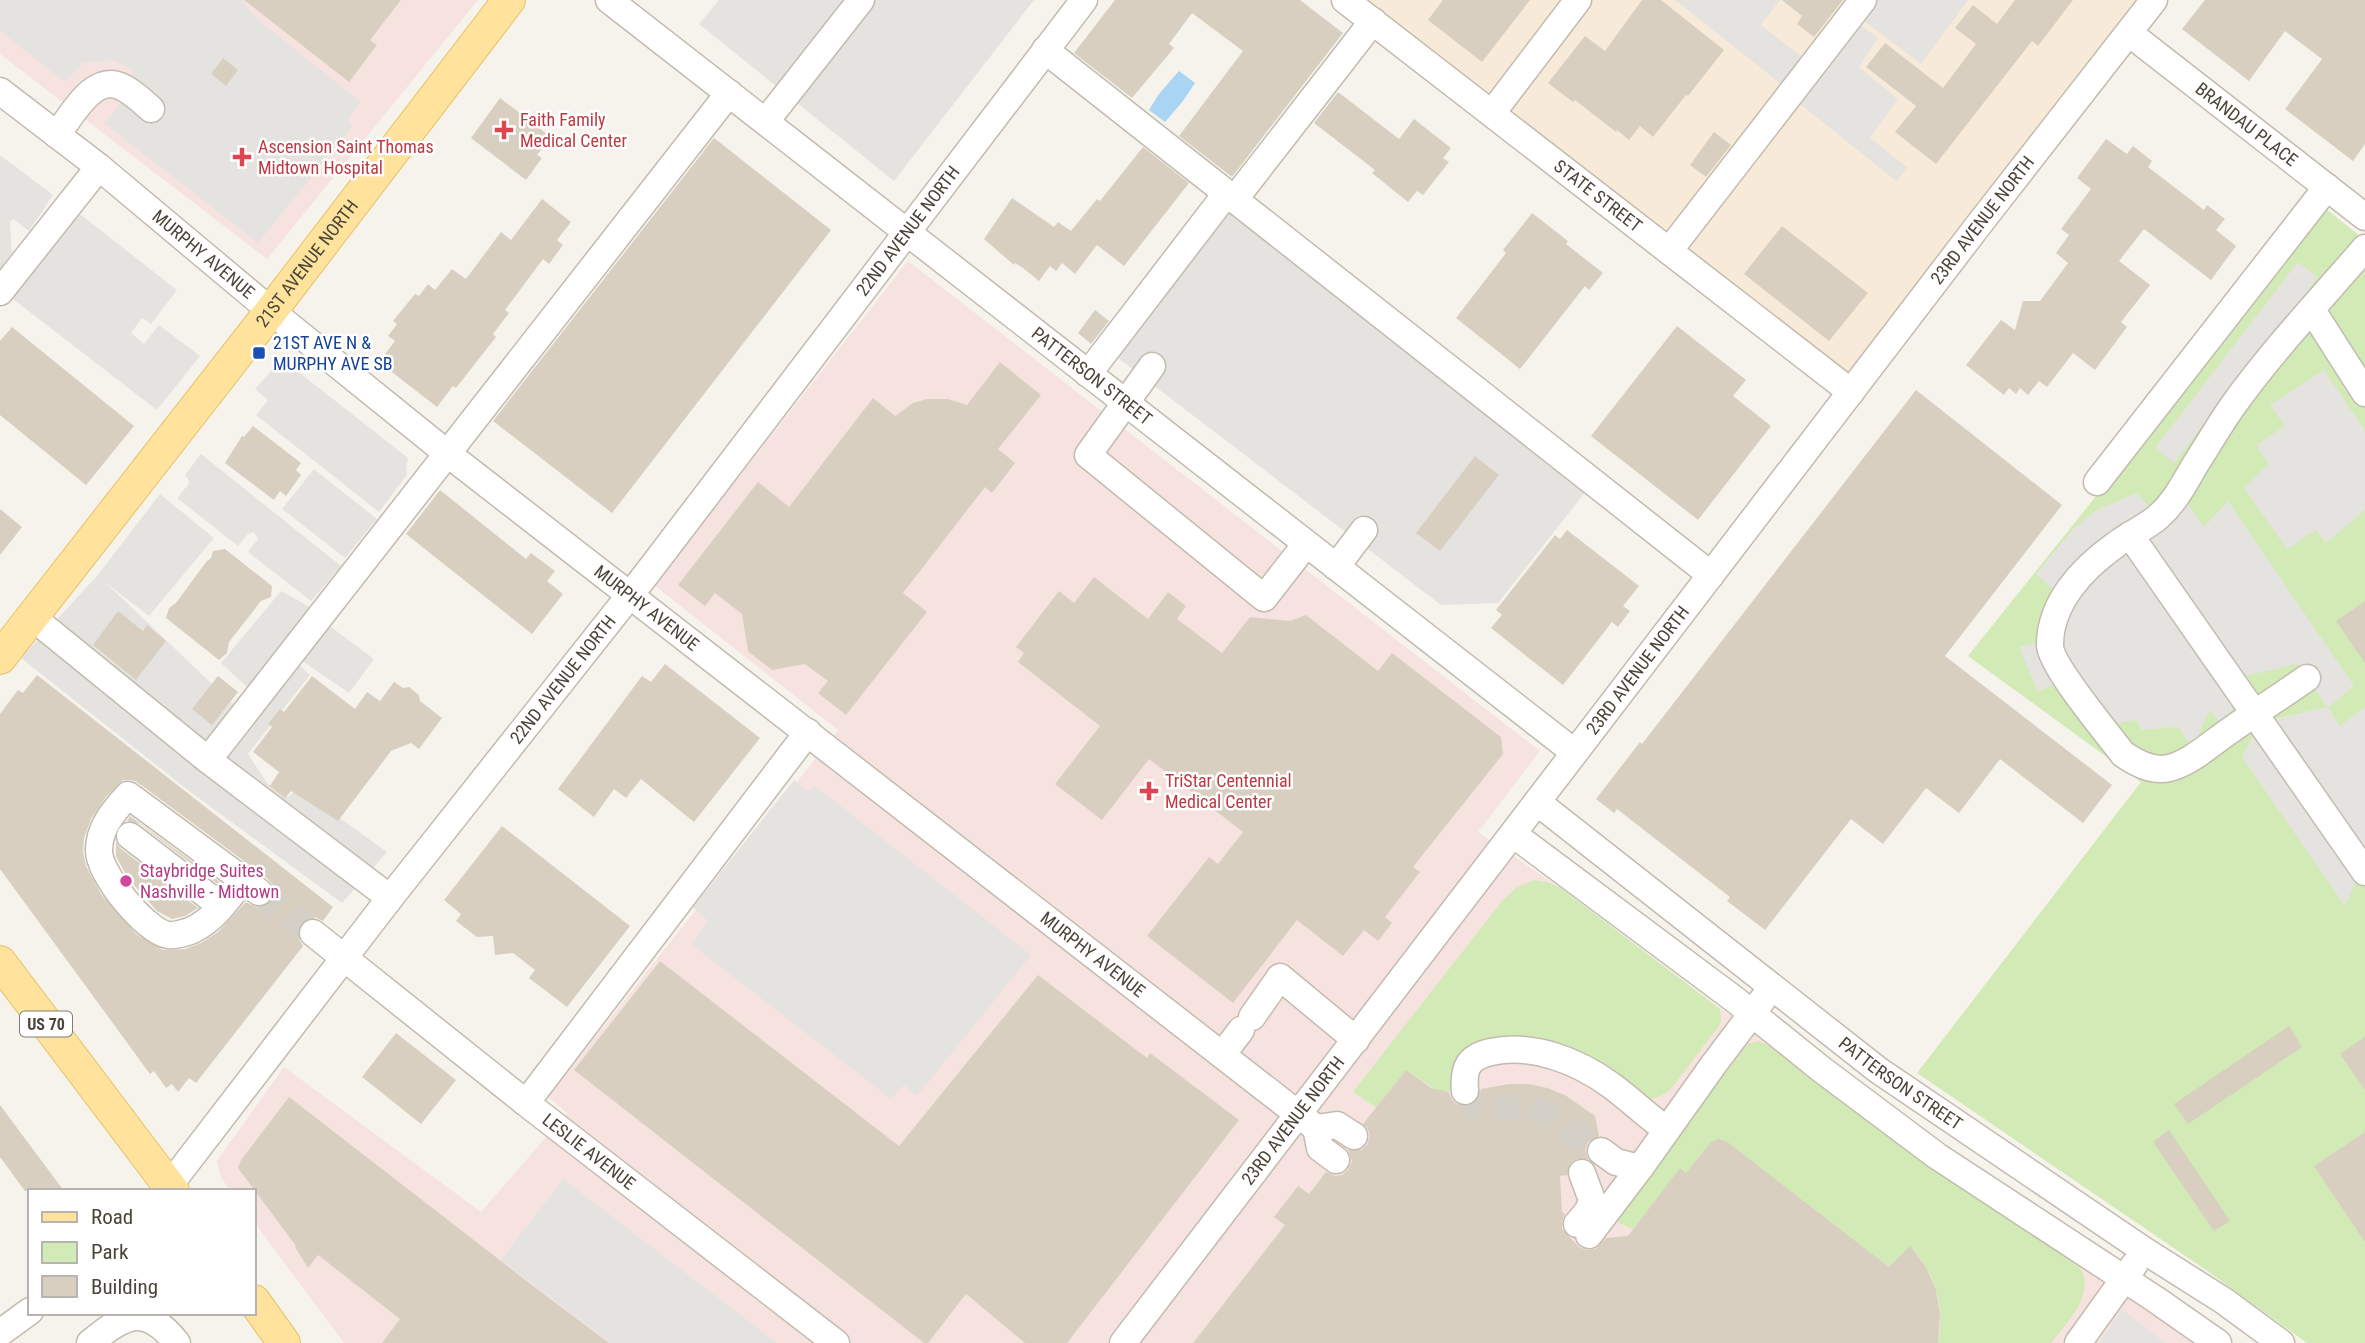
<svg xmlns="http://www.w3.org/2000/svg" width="2365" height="1343" font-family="'Roboto Condensed',sans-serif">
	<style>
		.commercial { fill: #f7ead8 }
		.medical { fill: #f6e3e0 }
		.green { fill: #d2eab5 }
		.parking { fill: #e5e3e0 }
		.water { fill: #a9d4f2 }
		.building { fill: #d8cfc1; fill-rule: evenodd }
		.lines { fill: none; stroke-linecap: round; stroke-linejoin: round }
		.minor-tunnel { stroke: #d4d0c8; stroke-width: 26; stroke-dasharray: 26 13; stroke-linecap: butt }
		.minor-casing { stroke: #c2bbae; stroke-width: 29 }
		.major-casing { stroke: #e6c16a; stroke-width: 34 }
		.minor { stroke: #fff; stroke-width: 26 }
		.major { stroke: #ffe39c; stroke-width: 32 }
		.health-dot { fill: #e0444e; stroke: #fff; stroke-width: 2.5 }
		.transit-dot { fill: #1a4fb4; stroke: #fff; stroke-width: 2.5 }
		.hotel-dot { fill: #d1479c; stroke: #fff; stroke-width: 2.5 }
		.labels { text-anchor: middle; stroke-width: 5; stroke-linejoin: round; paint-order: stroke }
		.shield { fill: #fff; stroke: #817c74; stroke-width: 2 }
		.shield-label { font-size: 16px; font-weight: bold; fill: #4b4439 }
		.health-label { font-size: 18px; fill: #be3a42; stroke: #fff; text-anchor: start }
		.street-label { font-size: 18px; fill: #4b4439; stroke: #fff }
		.transit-label { font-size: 18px; fill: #164399; stroke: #fff; text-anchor: start }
		.hotel-label { font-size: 18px; fill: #b23c85; stroke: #fff; text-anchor: start }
	</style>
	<rect width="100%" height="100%" fill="#f6f3ec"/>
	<path class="commercial" d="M 1345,0 L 2154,0 L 1858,383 Z"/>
	<path class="medical" d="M 0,0 L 478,0 L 267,259 L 0,54 Z
		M 908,261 L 1540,751 L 1478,832 L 1559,887 L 1773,1048 L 2072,1261 L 2195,1343 L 344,1343 L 254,1222 L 254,1191 L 231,1191 L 221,1178 L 217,1161 L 284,1067 L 481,1212 L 567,1113 L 548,1097 L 838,730 L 654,585 Z"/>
	<path class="green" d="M 2326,209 L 2365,240 L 2365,1343 L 2307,1343 L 2206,1270 L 1917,1073 L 2141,782 L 1968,656 Z
		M 1534,880 L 1546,882 L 1559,887 L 1720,1009 L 1721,1021 L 1719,1026 L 1670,1090 L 1659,1097 L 1645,1100 L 1510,1040 L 1460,1091 L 1438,1091 L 1406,1070 L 1385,1096 L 1377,1108 L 1353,1092 L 1502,901 L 1516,888 Z
		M 1758,1041 L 1773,1048 L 2080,1268 C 2096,1294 2066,1324 2051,1343 L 1938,1343 C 1945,1309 1936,1270 1909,1247 L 1889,1267 L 1723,1139 L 1710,1143 L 1686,1173 L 1680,1169 L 1633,1229 L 1612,1220 L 1744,1049 L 1748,1044 Z"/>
	<path class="parking" d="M 0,0 L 242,0 L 258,20 L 361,102 L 348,118 L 352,127 L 258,243 L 104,123 L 120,104 L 133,71 L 113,60 L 83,63 L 65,82 L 0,31 Z
		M 719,0 L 1034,0 L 894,181 L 699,24 Z
		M 1675,0 L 1780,0 L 1761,25 L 1802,57 L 1781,84 Z
		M 1874,0 L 1968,0 L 1921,64 L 1860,18 Z
		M 1855,21 L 1878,38 L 1859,67 L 1898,99 L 1870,138 L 1908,168 L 1896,181 L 1794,99 Z
		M 0,155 L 53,195 L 29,231 L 13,219 L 10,222 L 12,253 L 0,269 Z
		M 1224,196 L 1591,485 L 1498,603 L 1441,605 L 1106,349 Z
		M 76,211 L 177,290 L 151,324 L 142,318 L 131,333 L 144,344 L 159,325 L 200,356 L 157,410 L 9,296 Z
		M 2298,262 L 2318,277 L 2174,463 L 2155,448 Z
		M 282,359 L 408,458 L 406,466 L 407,475 L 379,512 L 256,415 L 268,400 L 255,389 Z
		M 2324,370 L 2365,431 L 2365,510 L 2326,543 L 2316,530 L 2287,549 L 2244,488 L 2269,464 L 2256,445 L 2285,426 L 2270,405 Z
		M 201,454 L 341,566 L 311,601 L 248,552 L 258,539 L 254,532 L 248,534 L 238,546 L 177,498 L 188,485 L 189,481 L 185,475 Z
		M 314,469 L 377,519 L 345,558 L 282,509 Z
		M 2137,493 L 2157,517 L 2180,493 L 2204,527 L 2228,501 L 2354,686 L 2328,708 L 2340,726 L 2365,707 L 2365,853 L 2354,855 L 2355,884 L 2345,906 L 2242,757 L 2260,722 L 2327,707 L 2298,664 L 2231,679 L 2241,694 L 2222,726 L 2210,710 L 2192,748 L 2178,727 L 2142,730 L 2136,720 L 2102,726 L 2066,678 L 2038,692 L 2019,647 L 2050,640 L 2063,598 L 2036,574 L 2073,529 L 2098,509 Z
		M 160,494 L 214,538 L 149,616 L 106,583 L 233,704 L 248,688 L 221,663 L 281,591 L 315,610 L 283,650 L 310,675 L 248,754 L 267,783 L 288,797 L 298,788 L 387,852 L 342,903 L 189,791 L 21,658 L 97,576 Z
		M 323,621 L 374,659 L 349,693 L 295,656 Z
		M 794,780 L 808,792 L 814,785 L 1031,955 L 917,1096 L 904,1085 L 891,1099 L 691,944 L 708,921 L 693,907 Z
		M 563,1179 L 777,1343 L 610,1343 L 501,1260 Z
		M 2122,1309 L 2165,1343 L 2099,1343 Z"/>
	<path class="water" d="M 1179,71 L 1195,83 L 1183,101 L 1165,122 L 1149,110 L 1159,94 Z"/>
	<path class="building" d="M 244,0 L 401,0 L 370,40 L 377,45 L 349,82 Z
		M 1115,0 L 1300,0 L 1343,33 L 1232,177 L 1179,136 L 1243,51 L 1192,13 L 1169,44 L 1174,48 L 1132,98 L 1074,53 Z
		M 1443,0 L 1530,0 L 1482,62 L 1428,20 Z
		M 1642,0 L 1661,0 L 1724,50 L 1688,96 L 1686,95 L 1653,137 L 1640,126 L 1629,140 L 1617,130 L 1616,132 L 1575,100 L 1573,102 L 1548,83 L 1585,36 L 1605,51 Z
		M 1782,0 L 1843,0 L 1814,37 L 1797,24 L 1802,16 Z
		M 2015,0 L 2073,0 L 2038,46 L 2032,41 L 1936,164 L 1895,132 L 1916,106 L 1866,67 L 1885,43 L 1943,88 L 1976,44 L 1955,28 L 1973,5 L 1997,24 Z
		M 2205,0 L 2365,0 L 2365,144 L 2353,161 L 2285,109 L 2322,59 L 2285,31 L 2249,81 L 2182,29 Z
		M 223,58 L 238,70 L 226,86 L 211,74 Z
		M 1338,92 L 1399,139 L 1414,119 L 1451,148 L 1443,158 L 1449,162 L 1423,195 L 1417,191 L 1408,202 L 1372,173 L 1375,170 L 1314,123 Z
		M 500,98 L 551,137 L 537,155 L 542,158 L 526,180 L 471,138 Z
		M 1714,132 L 1731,145 L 1706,177 L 1690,165 Z
		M 714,138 L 831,230 L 612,513 L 493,421 Z
		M 2106,139 L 2127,154 L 2133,146 L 2152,161 L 2148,167 L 2204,210 L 2207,205 L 2225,219 L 2216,230 L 2236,246 L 2211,280 L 2144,229 L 2119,261 L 2150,285 L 2121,322 L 2127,327 L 2095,370 L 2073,353 L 2047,387 L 2039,381 L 2028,395 L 2020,388 L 2016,394 L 2009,388 L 2004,395 L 1966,365 L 2001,320 L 2015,330 L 2023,301 L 2040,301 L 2068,263 L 2056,253 L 2069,235 L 2061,229 L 2091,189 L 2077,178 Z
		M 1143,147 L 1189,183 L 1124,266 L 1097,245 L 1075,274 L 1062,263 L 1056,271 L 1050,266 L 1039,281 L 1023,268 L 1015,263 L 1014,265 L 984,239 L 1012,198 L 1054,227 L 1058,222 L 1071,231 L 1097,199 L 1100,201 Z
		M 542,199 L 571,222 L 557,240 L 563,245 L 549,264 L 543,259 L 505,310 L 509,313 L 493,334 L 496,337 L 456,388 L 453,386 L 437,407 L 379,362 L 395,341 L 388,336 L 397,324 L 393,321 L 415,294 L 419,296 L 428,284 L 435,290 L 452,269 L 466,279 L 501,232 L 511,240 Z
		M 1532,213 L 1568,241 L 1566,244 L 1603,273 L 1589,290 L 1585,286 L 1520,369 L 1456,318 L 1506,253 L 1503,250 Z
		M 1782,226 L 1868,293 L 1829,341 L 1744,274 Z
		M 1095,310 L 1109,321 L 1091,344 L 1078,333 Z
		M 1677,326 L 1746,380 L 1733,396 L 1771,426 L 1698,520 L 1591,436 Z
		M 12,327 L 134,426 L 86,485 L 0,415 L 0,341 Z
		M 1000,362 L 1041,395 L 998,449 L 1015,463 L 992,493 L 985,487 L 903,593 L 927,612 L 846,715 L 818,693 L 828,681 L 805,664 L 772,670 L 748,651 L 742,614 L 715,593 L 705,606 L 678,585 L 758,482 L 789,507 L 873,398 L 895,416 L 913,403 L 927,399 L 948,399 L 967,405 Z
		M 1916,390 L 2062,505 L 1945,656 L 2112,785 L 2083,823 L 2000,759 L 1959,813 L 1926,788 L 1883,844 L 1851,819 L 1765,930 L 1727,901 L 1730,897 L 1617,809 L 1614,813 L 1596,799 L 1640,742 L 1642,744 Z
		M 253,426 L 301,463 L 296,470 L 301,475 L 286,496 L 280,491 L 274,500 L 225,463 L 242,436 L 244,437 Z
		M 1475,456 L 1499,475 L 1440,551 L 1416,533 Z
		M 440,490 L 526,559 L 531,553 L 555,571 L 547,581 L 563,594 L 532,634 L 406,534 Z
		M 0,509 L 22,527 L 0,555 Z
		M 1567,530 L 1639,586 L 1623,606 L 1630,611 L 1618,627 L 1612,622 L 1563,685 L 1491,628 L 1502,615 L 1496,610 L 1555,535 L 1560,539 Z
		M 225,549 L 272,586 L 271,597 L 261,601 L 229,642 L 227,653 L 219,660 L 166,618 L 169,608 L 176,603 L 206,562 L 211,558 L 213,551 Z
		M 1094,577 L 1148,619 L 1168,592 L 1186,606 L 1177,619 L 1222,653 L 1250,617 L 1290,621 L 1306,615 L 1378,671 L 1392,653 L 1501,737 L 1503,754 L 1413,867 L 1420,872 L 1385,917 L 1392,923 L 1378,941 L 1364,930 L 1343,956 L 1297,920 L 1233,1003 L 1147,936 L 1209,857 L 1218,864 L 1243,832 L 1149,759 L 1102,820 L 1055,784 L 1100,726 L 1018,662 L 1024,653 L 1016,647 L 1059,591 L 1074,603 Z
		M 2365,601 L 2365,663 L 2336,621 Z
		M 118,611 L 143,631 L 147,625 L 166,641 L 136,680 L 93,645 Z
		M 665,664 L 760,738 L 694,822 L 641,779 L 626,798 L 614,789 L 594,817 L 558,789 L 642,676 L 651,682 Z
		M 37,675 L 333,907 L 323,921 L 315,917 L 307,919 L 301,923 L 297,931 L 299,939 L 303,946 L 196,1083 L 189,1078 L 178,1092 L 172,1084 L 166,1088 L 154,1071 L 150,1074 L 0,869 L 0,714 L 18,690 L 23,693 ZM 123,780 L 131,780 L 137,782 L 268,879 L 273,885 L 275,893 L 271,902 L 265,907 L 258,908 L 246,902 L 218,932 L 201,943 L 185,949 L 163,950 L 137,935 L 101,894 L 86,866 L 83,852 L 84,838 L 91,819 L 106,797 Z
		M 218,676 L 238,692 L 212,725 L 192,709 Z
		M 312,676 L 355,709 L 367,692 L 380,701 L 394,682 L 403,688 L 409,687 L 419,695 L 420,701 L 442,718 L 419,749 L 411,743 L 391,751 L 338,821 L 291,791 L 285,798 L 270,786 L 279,772 L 253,752 L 272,727 L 268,724 L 280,709 L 284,712 Z
		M 130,816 L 221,883 L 219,885 L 140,824 L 127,821 Z
		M 502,826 L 630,926 L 567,1007 L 529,978 L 535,970 L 513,953 L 495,955 L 493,936 L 477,937 L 456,921 L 461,914 L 444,900 Z
		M 116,842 L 120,848 L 198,908 L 185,916 L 172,919 L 157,911 L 127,877 L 116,856 Z
		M 660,961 L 899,1146 L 1038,975 L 1147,1058 L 1150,1053 L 1239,1120 L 1067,1343 L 1025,1343 L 966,1294 L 928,1343 L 924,1343 L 574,1070 Z
		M 2289,1026 L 2302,1047 L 2188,1124 L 2174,1104 Z
		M 396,1033 L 456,1080 L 421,1124 L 362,1077 Z
		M 2365,1037 L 2365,1090 L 2340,1054 Z
		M 1406,1070 L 1431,1088 L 1449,1092 L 1452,1100 L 1458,1105 L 1466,1107 L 1474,1104 L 1479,1098 L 1481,1089 L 1509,1084 L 1529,1084 L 1547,1088 L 1565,1095 L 1595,1116 L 1599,1136 L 1588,1142 L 1585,1150 L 1588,1159 L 1576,1159 L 1570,1164 L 1567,1175 L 1560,1176 L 1562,1212 L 1565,1214 L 1562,1221 L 1562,1229 L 1579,1247 L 1586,1250 L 1596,1249 L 1606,1238 L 1628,1236 L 1680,1168 L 1686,1173 L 1710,1143 L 1719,1139 L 1726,1141 L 1889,1267 L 1910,1246 L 1926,1267 L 1936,1290 L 1940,1314 L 1938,1343 L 1193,1343 L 1285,1225 L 1274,1217 L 1298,1186 L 1309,1194 L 1326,1172 L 1335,1176 L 1342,1175 L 1348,1170 L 1352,1161 L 1348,1150 L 1361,1150 L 1367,1145 L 1370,1136 L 1368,1129 L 1363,1124 Z
		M 289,1097 L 537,1289 L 609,1343 L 382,1343 L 400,1319 L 318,1255 L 308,1268 L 295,1247 L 296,1246 L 238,1168 L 241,1160 Z
		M 0,1105 L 64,1191 L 25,1191 L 0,1157 Z
		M 2169,1130 L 2230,1221 L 2214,1231 L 2153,1142 Z
		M 2365,1132 L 2365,1242 L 2314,1166 Z"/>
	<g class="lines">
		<path class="minor-tunnel" d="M 259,892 L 313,933
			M 1465,1091 L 1475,1108 L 1482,1111 L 1531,1105 L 1601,1151"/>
		<g class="minor-casing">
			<g id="minor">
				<path id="s1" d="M 609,0 L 1574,752"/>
				<path id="s2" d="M 1345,0 L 1851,392"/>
				<path id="s3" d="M 2129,33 L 2365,217"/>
				<path d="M 1045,50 L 1711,575"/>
				<path id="s4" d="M 0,91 L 99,167 L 271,311 L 448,454 L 1316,1128 L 1320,1148 L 1336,1160"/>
				<path d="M 1492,113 L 1578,0"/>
				<path d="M 766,121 L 861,0"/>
				<path d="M 57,135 C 72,115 94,71 124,88 C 134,93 143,102 151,109"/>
				<path d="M 1234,200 L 1373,21"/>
				<path d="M 1669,251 L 1863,0"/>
				<path d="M 0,292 L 99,167"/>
				<path d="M 2312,310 L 2365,393"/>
				<path d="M 1152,366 L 1088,455 L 1264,598 L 1306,544"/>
				<path d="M 1088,374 L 1226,194"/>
				<path d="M 2097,482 L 2327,187"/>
				<path d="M 2130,535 L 2365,872"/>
				<path d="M 1336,567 L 1364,530"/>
				<path d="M 32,617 L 208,760 L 390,898"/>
				<path d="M 2307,678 C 2278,698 2249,717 2221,737 C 2206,748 2187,764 2169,768 C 2152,772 2136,763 2123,754 C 2108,734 2050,665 2050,645 C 2050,603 2082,569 2114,546 C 2128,535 2145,528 2158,517 C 2175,502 2184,484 2195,465 C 2207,446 2219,426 2232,407 C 2272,351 2320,300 2365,248"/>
				<path d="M 208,760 L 729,93"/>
				<path id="s5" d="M 1537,802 L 1878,1070 L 2145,1251 L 2224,1301 L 2281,1343"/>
				<path d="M 1513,834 L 1734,999 L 1821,1069 L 1937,1156 L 2155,1299 L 2218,1343"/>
				<path d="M 130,836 L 221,906"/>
				<path d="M 243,880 C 229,897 215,919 194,929 C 189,932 174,936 168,935 C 145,931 98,873 99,850 C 99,827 114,811 128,795 L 243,880 L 259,892"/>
				<path id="s6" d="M 313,933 L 526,1103 L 836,1343"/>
				<path d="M 1252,1017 L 1280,977 L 1356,1040"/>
				<path d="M 1222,1055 L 1241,1030"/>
				<path d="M 1465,1091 C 1463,1068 1468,1057 1491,1052 C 1533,1043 1578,1061 1612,1086 C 1631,1100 1648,1117 1667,1130"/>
				<path d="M 526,1103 L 808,732"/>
				<path d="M 1316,1128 L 1337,1125 L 1354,1136"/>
				<path d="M 1601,1151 L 1616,1162 L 1640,1168 L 1714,1064 L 1763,999"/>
				<path id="s7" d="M 165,1191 L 390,898 L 645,576 L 1084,0"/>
				<path d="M 1577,1224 L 1588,1211 L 1592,1200 L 1582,1173"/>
				<path d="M 1589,1235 L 1640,1168"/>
				<path d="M 0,1333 L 30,1311"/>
				<path d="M 90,1343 C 125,1314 145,1303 177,1343"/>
				<path id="s8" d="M 1123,1343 L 1977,227 L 2154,0"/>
				<path d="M 2078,1343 L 2134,1265"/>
			</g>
		</g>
		<g class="major-casing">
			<g id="major">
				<path id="s9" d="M 0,658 L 271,311 L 509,0"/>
				<path d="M 0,962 L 173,1191"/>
				<path d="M 254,1301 L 284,1343"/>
			</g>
		</g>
		<use href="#minor" class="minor"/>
		<use href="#major" class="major"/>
	</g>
	<g class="health-dot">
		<path d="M500.5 119.5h7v7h7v7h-7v7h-7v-7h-7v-7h7z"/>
		<path d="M238.5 146.5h7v7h7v7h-7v7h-7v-7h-7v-7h7z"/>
		<path d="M1145.5 780.5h7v7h7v7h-7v7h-7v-7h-7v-7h7z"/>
	</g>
	<rect class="transit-dot" x="252" y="346" width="14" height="14" rx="3.5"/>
	<circle class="hotel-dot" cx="126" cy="881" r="7"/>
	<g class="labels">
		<rect class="shield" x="20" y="1011.5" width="52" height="25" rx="5"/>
		<g class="shield-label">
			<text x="46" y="1030">US 70</text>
		</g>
		<g class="health-label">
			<text x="520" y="126">Faith Family<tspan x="520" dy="21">Medical Center</tspan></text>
			<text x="258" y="153">Ascension Saint Thomas<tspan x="258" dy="21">Midtown Hospital</tspan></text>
			<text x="1165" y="787">TriStar Centennial<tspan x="1165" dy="21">Medical Center</tspan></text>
		</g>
		<g class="street-label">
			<text dy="6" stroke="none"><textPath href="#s3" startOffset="149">BRANDAU PLACE</textPath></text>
			<text dy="6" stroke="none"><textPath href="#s2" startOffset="320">STATE STREET</textPath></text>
			<text dy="6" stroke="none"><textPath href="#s8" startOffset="1414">23RD AVENUE NORTH</textPath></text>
			<text dy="6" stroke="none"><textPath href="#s7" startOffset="1214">22ND AVENUE NORTH</textPath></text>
			<text dy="6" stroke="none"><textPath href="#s4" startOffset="261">MURPHY AVENUE</textPath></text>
			<text dy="6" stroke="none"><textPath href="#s9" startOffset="500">21ST AVENUE NORTH</textPath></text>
			<text dy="6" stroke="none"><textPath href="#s1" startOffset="612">PATTERSON STREET</textPath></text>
			<text dy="6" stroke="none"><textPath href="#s4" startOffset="828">MURPHY AVENUE</textPath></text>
			<text dy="6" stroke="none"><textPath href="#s8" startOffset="847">23RD AVENUE NORTH</textPath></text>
			<text dy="6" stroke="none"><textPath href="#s7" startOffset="648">22ND AVENUE NORTH</textPath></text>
			<text dy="6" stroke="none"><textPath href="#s4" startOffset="1393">MURPHY AVENUE</textPath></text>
			<text dy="6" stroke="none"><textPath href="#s5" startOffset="460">PATTERSON STREET</textPath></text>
			<text dy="6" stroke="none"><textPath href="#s8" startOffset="280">23RD AVENUE NORTH</textPath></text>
			<text dy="6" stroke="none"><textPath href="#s6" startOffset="352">LESLIE AVENUE</textPath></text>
		</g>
		<g class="transit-label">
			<text x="273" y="349">21ST AVE N &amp;<tspan x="273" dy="21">MURPHY AVE SB</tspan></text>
		</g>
		<g class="hotel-label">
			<text x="140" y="877">Staybridge Suites<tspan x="140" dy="21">Nashville - Midtown</tspan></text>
		</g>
	</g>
	<rect x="28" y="1189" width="228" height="126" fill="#ffffff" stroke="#b7b4b0" stroke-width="2"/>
	<rect x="42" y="1212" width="35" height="10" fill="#ffe39c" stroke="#b7b4b0" stroke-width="2"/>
	<text x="91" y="1224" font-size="21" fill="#4b4439">Road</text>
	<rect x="42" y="1242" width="35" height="21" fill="#d2eab5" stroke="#b7b4b0" stroke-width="2"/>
	<text x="91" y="1259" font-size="21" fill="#4b4439">Park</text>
	<rect x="42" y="1276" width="35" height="21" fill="#d8cfc1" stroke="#b7b4b0" stroke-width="2"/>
	<text x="91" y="1294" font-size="21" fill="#4b4439">Building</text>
</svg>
